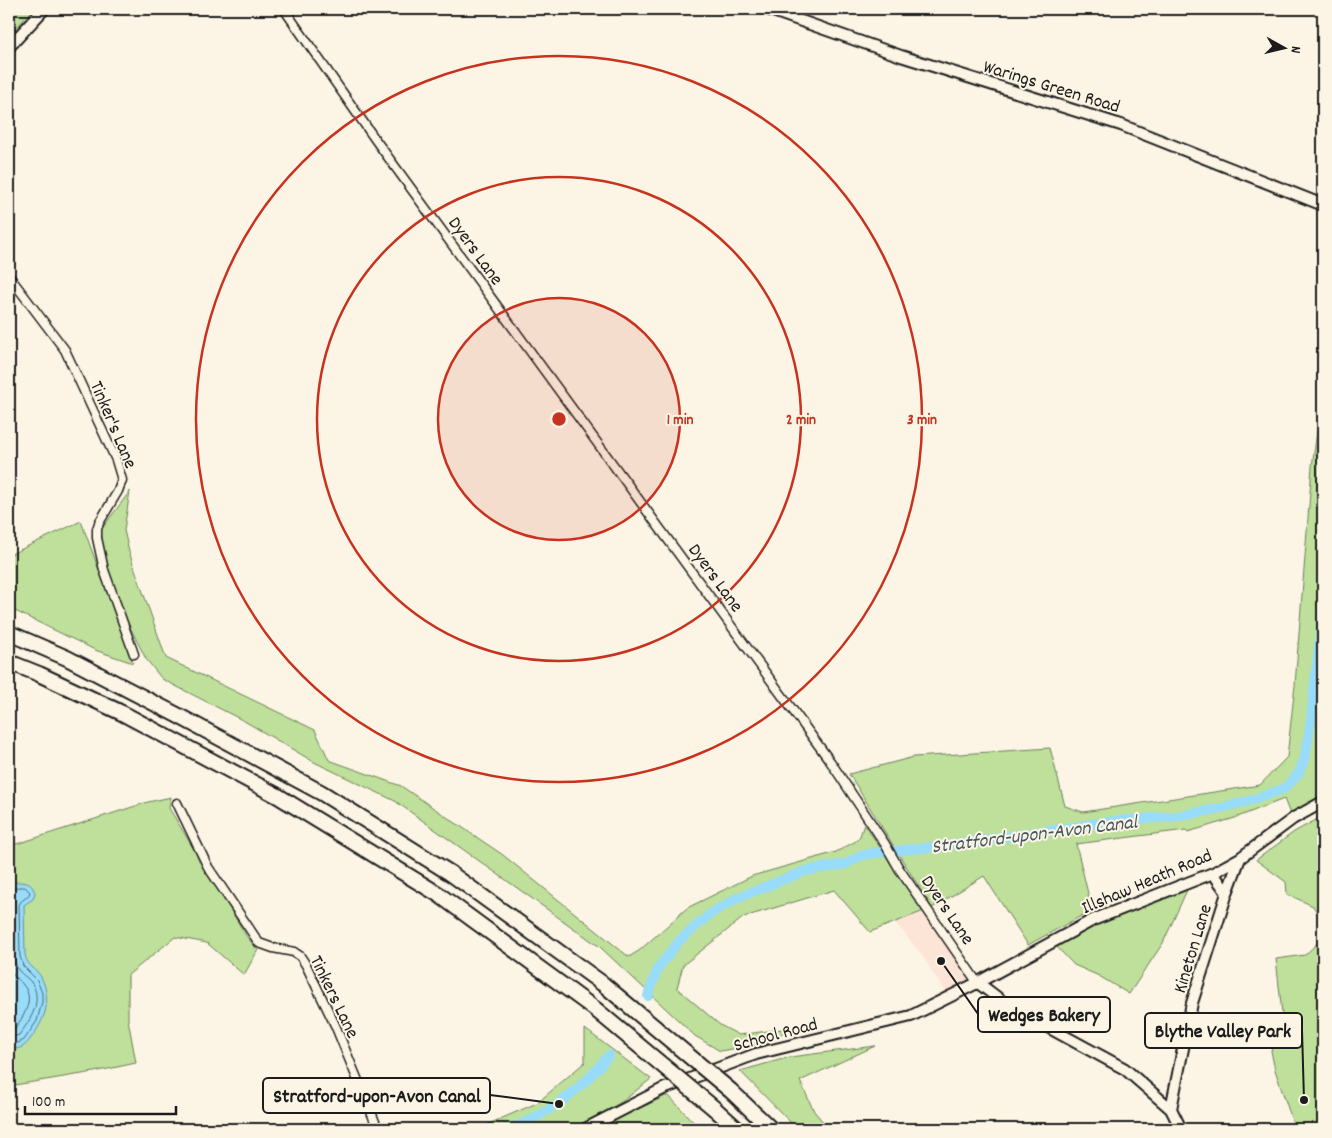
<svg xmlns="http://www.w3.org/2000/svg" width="1332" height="1138" font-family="Dekko,sans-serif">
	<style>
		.built { fill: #fce5d7 }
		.green { fill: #bee09a; stroke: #6d7e5b }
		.water { fill: #98dcfa; stroke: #668fa1 }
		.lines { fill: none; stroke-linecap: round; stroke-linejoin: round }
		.shore { stroke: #4e6975; stroke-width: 1 }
		.canal { stroke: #98dcfa; stroke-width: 10 }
		.minor-casing { stroke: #1c1c1c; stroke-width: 11 }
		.tertiary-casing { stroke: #1c1c1c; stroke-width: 14 }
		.motorway-casing { stroke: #1c1c1c; stroke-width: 18 }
		.minor { stroke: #fcf5e5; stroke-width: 8 }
		.tertiary { stroke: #fcf5e5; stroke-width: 10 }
		.motorway { stroke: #fcf5e5; stroke-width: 14 }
		.motorway-bridge-casing { stroke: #1c1c1c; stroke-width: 18; stroke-linecap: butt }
		.motorway-bridge { stroke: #fcf5e5; stroke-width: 14 }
		.ring { fill: none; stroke: #c8321e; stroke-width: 2.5 }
		.labels { text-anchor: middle; stroke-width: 4; stroke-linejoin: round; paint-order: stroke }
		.street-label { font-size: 19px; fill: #1c1c1c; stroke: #fcf5e5 }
		.water-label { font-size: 20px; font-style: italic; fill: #41565f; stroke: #fcf5e5 }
		.centre { fill: #c8321e; stroke: #fcf5e5; stroke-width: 2.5 }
		.ring-label { font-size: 15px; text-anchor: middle; font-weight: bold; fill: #c8321e; stroke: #fcf5e5; stroke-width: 4; stroke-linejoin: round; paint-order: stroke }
		.leader { fill: none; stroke: #1c1c1c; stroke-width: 2 }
		.callout-dot { fill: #1c1c1c; stroke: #fcf5e5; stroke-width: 2 }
		.callout { fill: #fcf5e5; stroke: #1c1c1c; stroke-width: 2 }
		.callout-label { font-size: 20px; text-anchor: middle; font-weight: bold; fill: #1c1c1c }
	</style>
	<rect width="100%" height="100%" fill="#fcf5e5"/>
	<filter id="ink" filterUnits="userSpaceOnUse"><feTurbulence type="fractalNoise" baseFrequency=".02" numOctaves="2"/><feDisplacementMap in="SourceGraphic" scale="10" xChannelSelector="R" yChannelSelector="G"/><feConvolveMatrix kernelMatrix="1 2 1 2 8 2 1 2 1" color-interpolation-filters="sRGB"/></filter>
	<g filter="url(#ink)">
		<path class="built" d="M 924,911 L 972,979 L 946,994 L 921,954 L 895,922 Z"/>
		<path class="green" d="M 9,9 L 34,9 L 9,35 Z
			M 1323,391 L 1323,796 L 1290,814 L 1284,799 L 1235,818 L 1188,832 L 1186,830 L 1076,844 L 1092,910 L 1028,945 L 984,876 L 932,908 L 849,774 L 914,757 L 1050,748 L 1065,806 L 1083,812 L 1260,785 L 1287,757 L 1295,685 L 1312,466 Z
			M 130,491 L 124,530 L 129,552 L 166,658 L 315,730 L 329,760 L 401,786 L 503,855 L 629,957 L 640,950 L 687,908 L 752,876 L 836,852 L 856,841 L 860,836 L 864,824 L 924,911 L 870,932 L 834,890 L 744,917 L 683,965 L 677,988 L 720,1025 L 739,1035 L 789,1028 L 769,1043 L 720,1051 L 695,1036 L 600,947 L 395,801 L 314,762 L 246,722 L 162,679 L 146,659 L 129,625 L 105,567 L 101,530 Z
			M 81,521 L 133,663 L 95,650 L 9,608 L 9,555 Z
			M 171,797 L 169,808 L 247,937 L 258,950 L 244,975 L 207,943 L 175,937 L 128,975 L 128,1019 L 136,1063 L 94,1072 L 9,1086 L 9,845 L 20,843 L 148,802 Z
			M 1323,816 L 1323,922 L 1313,906 L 1287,894 L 1286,882 L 1256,860 L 1294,832 Z
			M 1187,890 L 1163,943 L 1129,994 L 1099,976 L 1074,965 L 1055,945 L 1095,926 Z
			M 1323,938 L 1323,1129 L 1295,1129 L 1275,1070 L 1271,1051 L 1283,1022 L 1276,959 L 1305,955 Z
			M 585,1029 L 651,1079 L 623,1101 L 575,1129 L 477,1129 L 537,1103 L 585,1062 Z
			M 875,1046 L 800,1081 L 814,1111 L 829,1129 L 797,1129 L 740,1071 L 790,1057 Z
			M 668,1095 L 697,1126 L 689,1129 L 595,1129 Z"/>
		<path class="water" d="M 16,882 C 27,882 32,883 35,893 L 33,899 L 24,905 L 25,955 C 28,968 38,969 42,979 C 51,999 46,1017 34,1034 C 30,1039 27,1045 20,1048 C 17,1049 12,1049 9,1049 L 9,886 Z"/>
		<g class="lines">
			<path class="shore" d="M 9,890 L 18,887 L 25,887 L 30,892 C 29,898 21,899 19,905 L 20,956 L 23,966 L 37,980 L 42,993 L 42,1002 L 37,1021 L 24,1040 L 18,1043 L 9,1044
				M 9,896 L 13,896 L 14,898 L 12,906 C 13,925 10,947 16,965 C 18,973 26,976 31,982 C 44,1000 30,1021 19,1035 L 9,1038
				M 9,968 C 12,976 19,979 24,986 C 35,1000 23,1018 14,1029 L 9,1030"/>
			<path class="canal" d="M 648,996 L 658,968 L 679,941 L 710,914 L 739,897 L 805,871 L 846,864 L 860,856 L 874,853 L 942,846 L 1114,821 L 1178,816 L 1217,809 L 1252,800 L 1283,789 L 1292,781 L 1298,774 L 1305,758 L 1311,719 L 1323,609
				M 510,1129 C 552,1112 581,1090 609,1055"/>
			<g class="minor-casing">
				<path id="minor" d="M 284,9 L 377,142 L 830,761 L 885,844 L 900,870 L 977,982
					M 9,276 L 65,350 L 116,460 L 122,480 L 118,491 L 99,523 L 97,529 L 97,538 L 104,570 L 134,654
					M 177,803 L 208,867 L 259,943 L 273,948 L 294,952 L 300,956 L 306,965 L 335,1025 L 378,1129"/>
			</g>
			<g class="tertiary-casing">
				<path id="tertiary" d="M 767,9 L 901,56 L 1121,125 L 1323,205
					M 9,47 L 44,9
					M 1227,893 L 1240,858
					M 977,982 L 1007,1005 L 1125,1069 L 1171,1109
					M 585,1129 L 663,1089 L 756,1054 L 911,1016 L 975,984 L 1093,920 L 1213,873 L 1240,858 L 1294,818 L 1323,802
					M 1181,1129 L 1171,1109 L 1192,1003 L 1227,893 L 1213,873"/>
			</g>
			<g class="motorway-casing">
				<path id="motorway" d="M 9,633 L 67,658 L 177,715 L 322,793 L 450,873 L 603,984
					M 9,662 L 39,674 L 122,713 L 278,796 L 438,894 L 595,1009
					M 731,1091 L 771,1129
					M 715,1109 L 737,1129"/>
			</g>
			<use href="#minor" class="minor"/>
			<use href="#tertiary" class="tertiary"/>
			<use href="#motorway" class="motorway"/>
			<g class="motorway-bridge-casing">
				<path id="motorway-bridge" d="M 603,984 L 731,1091
					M 595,1009 L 715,1109"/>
			</g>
			<use href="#motorway-bridge" class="motorway-bridge"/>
		</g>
	</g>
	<circle cx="559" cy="419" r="121" fill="#c8321e" fill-opacity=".12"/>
	<g class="ring">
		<circle cx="559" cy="419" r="121"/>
		<circle cx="559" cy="419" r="242"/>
		<circle cx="559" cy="419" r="363"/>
	</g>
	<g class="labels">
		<g class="street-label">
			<text transform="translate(1052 85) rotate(17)" y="7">Warings Green Road</text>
			<text transform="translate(477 250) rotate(54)" y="7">Dyers Lane</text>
			<text transform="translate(115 424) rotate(67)" y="7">Tinker's Lane</text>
			<text transform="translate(717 577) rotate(54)" y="7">Dyers Lane</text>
			<text transform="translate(1146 880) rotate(-23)" y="7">Illshaw Heath Road</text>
			<text transform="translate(949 909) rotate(56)" y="7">Dyers Lane</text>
			<text transform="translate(1191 948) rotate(-73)" y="7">Kineton Lane</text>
			<text transform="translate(336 996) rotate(64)" y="7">Tinkers Lane</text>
			<text transform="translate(775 1033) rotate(-15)" y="7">School Road</text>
		</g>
		<g class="water-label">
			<text transform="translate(1034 833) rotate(-7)" y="7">Stratford-upon-Avon Canal</text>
		</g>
	</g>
	<circle cx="559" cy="419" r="8" class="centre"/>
	<g class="ring-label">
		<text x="680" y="424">1 min</text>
		<text x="801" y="424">2 min</text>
		<text x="922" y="424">3 min</text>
	</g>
	<path class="leader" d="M941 961L978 1014M1304 1100L1302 1030M559 1104L490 1095"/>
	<g class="callout-dot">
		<circle cx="941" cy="961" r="5"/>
		<circle cx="1304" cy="1100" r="5"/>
		<circle cx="559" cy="1104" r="5"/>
	</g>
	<g class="callout">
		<rect x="978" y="997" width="132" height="35" rx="5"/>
		<rect x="1145" y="1013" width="157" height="35" rx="5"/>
		<rect x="263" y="1078" width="227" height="35" rx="5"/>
	</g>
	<g class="callout-label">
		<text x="1044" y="1021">Wedges Bakery</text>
		<text x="1223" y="1037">Blythe Valley Park</text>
		<text x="377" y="1102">Stratford-upon-Avon Canal</text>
	</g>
	<rect width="1332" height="1138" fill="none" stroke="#fcf5e5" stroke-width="30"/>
	<rect x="15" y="15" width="1302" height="1108" fill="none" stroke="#1c1c1c" stroke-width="2" filter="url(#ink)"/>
	<g transform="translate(1284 48) rotate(98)" stroke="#fcf5e5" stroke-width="4" paint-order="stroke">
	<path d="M0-4L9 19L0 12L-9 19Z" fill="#1c1c1c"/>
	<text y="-8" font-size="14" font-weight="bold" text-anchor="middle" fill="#1c1c1c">N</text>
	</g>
	<path d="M25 1106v8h151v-8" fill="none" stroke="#1c1c1c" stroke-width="2.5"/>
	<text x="32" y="1106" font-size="15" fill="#1c1c1c" stroke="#fcf5e5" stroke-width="4" paint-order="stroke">100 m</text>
</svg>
